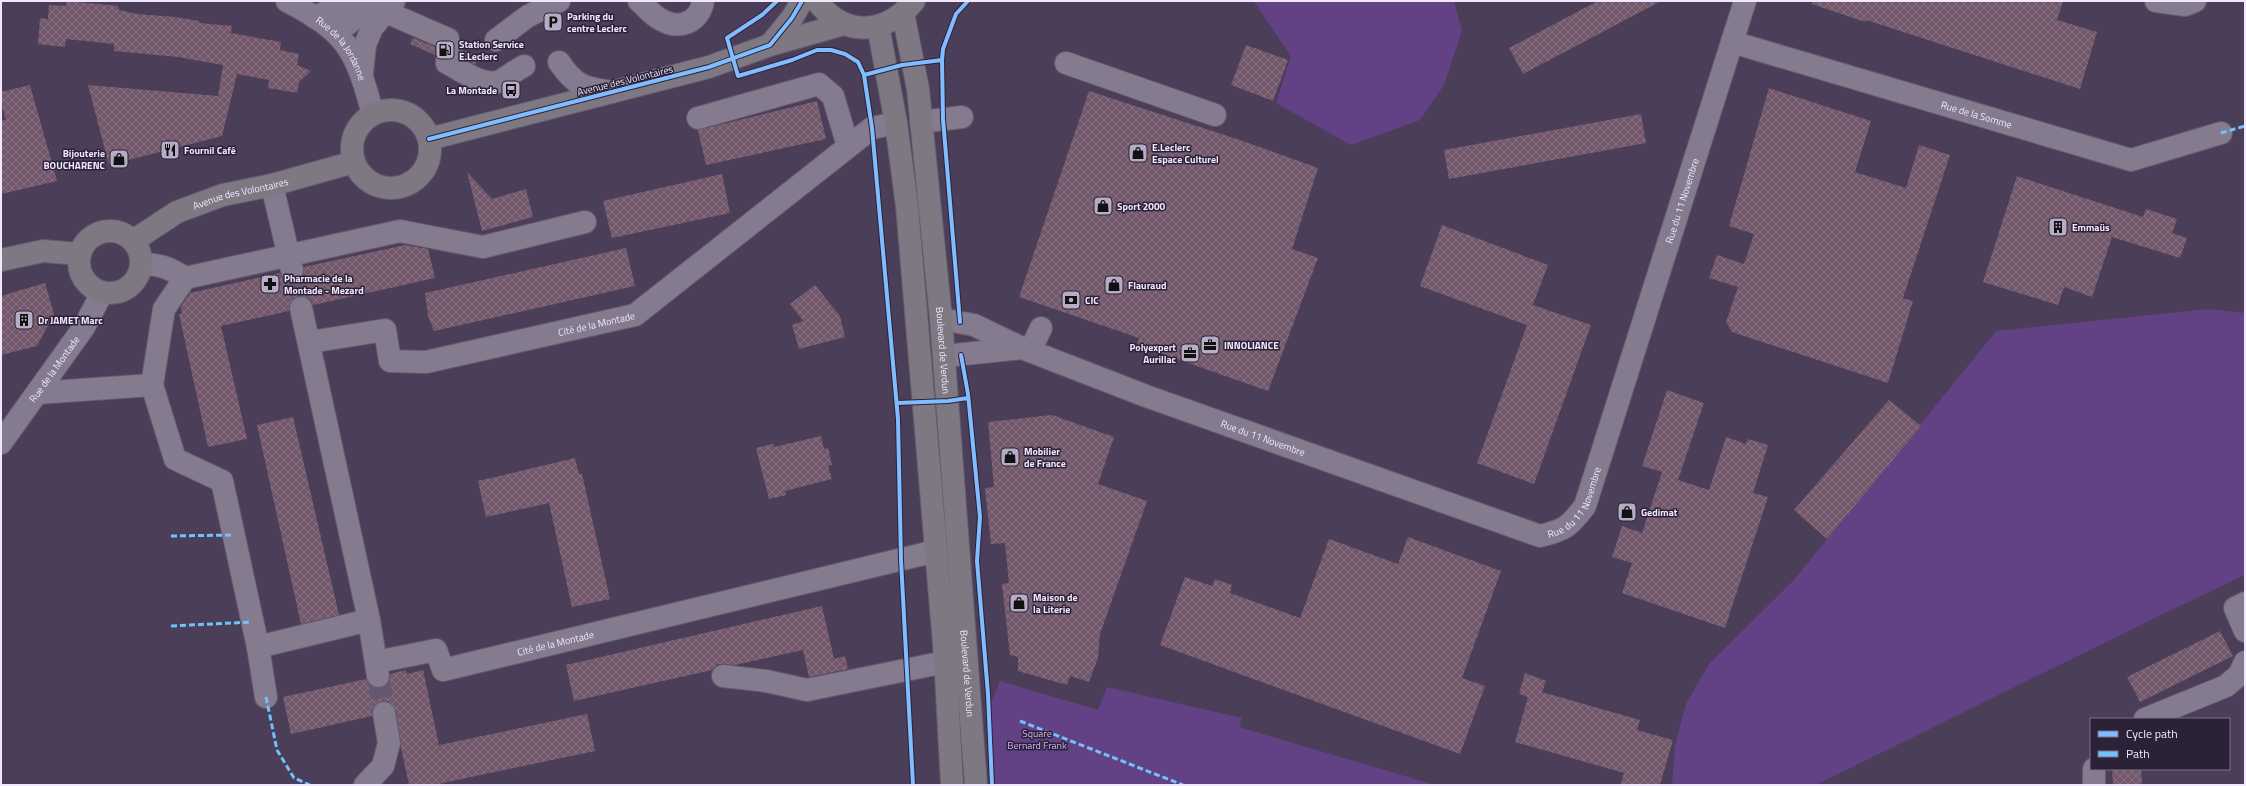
<svg xmlns="http://www.w3.org/2000/svg" width="2246" height="786" font-family="'Titillium Web',sans-serif">
	<style>
		.green { fill: #634185 }
		.building { fill: url(#building-cross-hatch) }
		.lines { fill: none; stroke-linecap: round; stroke-linejoin: round }
		.minor-tunnel { stroke: #645771; stroke-width: 22; stroke-dasharray: 22 11; stroke-linecap: butt }
		.minor-casing { stroke: #655a6f; stroke-width: 24 }
		.major-casing { stroke: #655a6f; stroke-width: 24 }
		.minor { stroke: #847b8e; stroke-width: 22 }
		.major { stroke: #7d7881; stroke-width: 22 }
		.quiet { stroke: #70c2fc; stroke-width: 3; stroke-dasharray: 6 3; stroke-linecap: butt }
		.cycleway-casing { stroke: #2c2237; stroke-width: 6 }
		.cycleway { stroke: #80bcff; stroke-width: 4 }
		.labels { text-anchor: middle; stroke-width: 3; stroke-linejoin: round; paint-order: stroke }
		.poi-label { font-size: 10px; font-weight: bold; fill: #f1e7ff; stroke: #2c2237; text-anchor: start }
		.street-label { font-size: 10px; fill: #f1e7ff; stroke: #2c2237 }
		.park-label { font-size: 10px; fill: #d3b4f7; stroke: #2c2237 }
	</style>
	<defs>
		<pattern id="building-cross-hatch" width="8" height="8" patternUnits="userSpaceOnUse"><rect width="8" height="8" fill="#72586a"/><path d="M0 0l8 8M0 8l8-8" fill="none" stroke="#877080"/></pattern>
	</defs>
	<rect width="100%" height="100%" fill="#4b3e58"/>
	<path class="green" d="M 1256,1 L 1454,1 L 1462,31 L 1444,85 L 1420,120 L 1351,145 L 1276,103 L 1291,56 L 1254,2 Z
		M 2208,309 L 2245,313 L 2245,575 L 2161,615 L 1816,785 L 1672,785 L 1675,745 L 1686,704 L 1709,664 L 1794,580 L 1996,331 Z
		M 1000,681 L 1098,710 L 1107,687 L 1242,718 L 1239,727 L 1435,785 L 995,785 L 989,708 Z"/>
	<path class="building" d="M 67,1 L 118,6 L 119,10 L 137,14 L 175,17 L 199,21 L 199,23 L 232,26 L 231,33 L 281,42 L 280,50 L 299,54 L 297,65 L 311,71 L 299,82 L 297,93 L 268,88 L 269,80 L 237,74 L 222,136 L 109,165 L 88,85 L 218,96 L 223,65 L 178,57 L 114,51 L 114,44 L 66,39 L 65,47 L 38,44 L 40,18 L 48,19 L 49,5 L 66,6 Z
		M 1598,1 L 1661,1 L 1523,74 L 1509,48 Z
		M 1813,1 L 2063,1 L 2057,20 L 2097,32 L 2080,89 L 1866,20 L 1865,22 L 1812,4 Z
		M 413,38 L 435,47 L 435,55 L 410,44 Z
		M 1246,45 L 1288,60 L 1273,101 L 1231,85 Z
		M 460,49 L 479,57 L 475,65 L 460,56 Z
		M 30,85 L 57,181 L 1,194 L 1,120 L 6,120 L 1,103 L 1,92 Z
		M 1769,88 L 1871,121 L 1855,172 L 1906,188 L 1919,145 L 1950,155 L 1903,298 L 1913,301 L 1888,383 L 1732,332 L 1726,322 L 1738,287 L 1709,278 L 1717,255 L 1744,264 L 1754,234 L 1729,226 Z
		M 1089,91 L 1240,140 L 1318,168 L 1292,249 L 1318,258 L 1268,391 L 1137,345 L 1139,338 L 1019,297 Z
		M 817,101 L 826,139 L 706,165 L 698,130 Z
		M 1641,114 L 1646,143 L 1449,179 L 1444,150 Z
		M 467,172 L 492,199 L 526,189 L 533,217 L 482,231 Z
		M 722,174 L 730,213 L 612,238 L 603,201 Z
		M 2017,176 L 2143,217 L 2146,209 L 2177,219 L 2172,233 L 2187,238 L 2180,258 L 2112,237 L 2092,297 L 2064,287 L 2058,305 L 1983,282 Z
		M 1442,225 L 1548,265 L 1533,305 L 1591,325 L 1534,484 L 1477,463 L 1527,325 L 1420,286 Z
		M 405,245 L 428,249 L 435,278 L 313,305 L 310,299 L 299,296 L 292,299 L 289,311 L 221,326 L 247,439 L 208,447 L 179,314 L 182,313 L 181,307 L 190,293 L 280,273 L 283,279 L 294,282 L 301,279 L 304,267 Z
		M 626,248 L 635,286 L 434,331 L 428,316 L 425,293 Z
		M 45,283 L 54,314 L 37,346 L 1,355 L 1,296 Z
		M 815,285 L 840,316 L 845,337 L 799,349 L 792,325 L 803,321 L 790,304 Z
		M 1667,390 L 1704,403 L 1678,480 L 1709,490 L 1726,437 L 1746,444 L 1748,439 L 1768,445 L 1753,493 L 1768,497 L 1725,628 L 1622,593 L 1632,563 L 1612,557 L 1622,526 L 1642,533 L 1662,472 L 1642,466 Z
		M 1889,400 L 1921,426 L 1827,539 L 1794,510 Z
		M 1052,415 L 1114,437 L 1098,484 L 1147,501 L 1100,634 L 1098,658 L 1089,682 L 1070,676 L 1067,685 L 1018,671 L 1018,657 L 1010,655 L 1002,584 L 1009,583 L 1005,543 L 991,544 L 985,488 L 994,487 L 988,422 Z
		M 293,417 L 339,615 L 301,624 L 257,425 Z
		M 821,436 L 824,449 L 828,448 L 832,465 L 828,466 L 832,479 L 785,491 L 786,495 L 769,499 L 756,448 L 773,444 L 774,447 Z
		M 575,458 L 579,474 L 582,474 L 610,599 L 572,607 L 549,503 L 486,517 L 478,481 Z
		M 1408,537 L 1501,571 L 1462,678 L 1485,686 L 1460,754 L 1160,645 L 1185,577 L 1212,586 L 1215,579 L 1232,585 L 1230,593 L 1300,618 L 1329,539 L 1398,564 Z
		M 822,606 L 834,659 L 845,656 L 848,669 L 809,677 L 803,650 L 735,665 L 718,664 L 712,670 L 574,701 L 566,665 Z
		M 2220,631 L 2233,656 L 2140,702 L 2127,677 Z
		M 406,670 L 407,674 L 423,670 L 439,745 L 587,714 L 595,751 L 433,785 L 409,785 L 401,748 L 396,711 L 389,701 L 382,701 L 376,704 L 372,709 L 372,716 L 291,734 L 283,697 L 366,679 L 373,687 L 380,688 L 389,681 L 390,674 Z
		M 1525,673 L 1546,681 L 1542,692 L 1640,720 L 1637,730 L 1673,740 L 1660,785 L 1620,785 L 1624,773 L 1515,742 L 1528,697 L 1519,694 Z
		M 2112,769 L 2141,769 L 2142,785 L 2113,785 Z"/>
	<g class="lines">
		<path class="minor-tunnel" d="M 292,270 L 301,308
			M 378,676 L 384,713"/>
		<g class="minor-casing">
			<g id="minor">
				<path id="s1" d="M 287,1 C 348,33 355,49 373,114"/>
				<path d="M 639,1 C 646,7 652,15 660,19 C 679,31 700,22 703,1"/>
				<path d="M 2156,1 L 2185,5 L 2195,1"/>
				<path d="M 386,12 L 448,39 L 447,63 C 461,70 484,88 500,81 C 506,78 516,70 524,66"/>
				<path d="M 314,17 L 351,1"/>
				<path d="M 337,32 L 378,1"/>
				<path d="M 496,40 L 528,16 L 559,1"/>
				<path id="s2" d="M 1732,42 L 2131,160 L 2221,133"/>
				<path d="M 559,62 C 575,86 584,88 612,92"/>
				<path d="M 1066,63 L 1215,115"/>
				<path d="M 362,73 L 365,45 L 372,28 L 394,1"/>
				<path d="M 698,118 L 819,84 L 833,96 L 848,146"/>
				<path d="M 921,122 L 962,117"/>
				<path d="M 272,185 L 292,270"/>
				<path d="M 141,264 C 160,264 170,268 185,278"/>
				<path d="M 301,308 L 369,620 L 378,676"/>
				<path id="s3" d="M 941,319 L 974,325 L 1022,348 L 1146,396 L 1540,536 C 1565,530 1569,527 1585,506 L 1745,1"/>
				<path id="s4" d="M 310,342 L 385,330 L 390,361 L 426,362 L 635,315 L 872,128 L 896,123"/>
				<path d="M 1030,351 L 1041,328"/>
				<path d="M 945,356 L 1022,348"/>
				<path d="M 152,385 L 175,459 L 222,481 L 258,647 L 369,620"/>
				<path d="M 37,393 L 152,385 L 164,309 L 185,278 L 400,231 L 483,247 L 585,222"/>
				<path id="s5" d="M 1,443 L 84,327 L 102,293"/>
				<path d="M 2245,603 L 2235,608 L 2245,631"/>
				<path d="M 258,647 L 266,697"/>
				<path id="s6" d="M 376,662 L 436,650 L 443,670 L 936,551"/>
				<path d="M 723,676 L 766,681 L 807,690 L 945,662"/>
				<path d="M 2145,719 L 2226,686 L 2239,675 L 2245,662"/>
				<path d="M 2094,769 L 2094,785"/>
				<path d="M 365,785 L 383,766 L 389,743 L 384,713"/>
			</g>
		</g>
		<g class="major-casing">
			<g id="major">
				<path d="M 817,1 C 844,38 886,35 914,1"/>
				<path id="s7" d="M 903,13 L 918,89 L 941,319 L 976,785"/>
				<path d="M 878,26 L 896,123 L 907,206 L 945,656 L 952,785"/>
				<path d="M 770,45 L 792,18 L 802,1"/>
				<circle cx="391" cy="149" r="39"/>
				<path d="M 429,139 L 709,67 L 770,45 L 844,24"/>
				<circle cx="110" cy="262" r="31"/>
				<path id="s8" d="M 133,241 L 177,212 L 223,195 L 272,185 L 354,162"/>
				<path d="M 1,260 L 43,251 L 80,254"/>
			</g>
		</g>
		<use href="#minor" class="minor"/>
		<use href="#major" class="major"/>
		<path class="quiet" d="M 2221,133 L 2245,126
			M 171,536 L 234,535
			M 171,626 L 252,622
			M 266,697 L 277,750 L 294,778 L 310,785
			M 1020,721 L 1183,785"/>
		<g class="cycleway-casing">
			<path id="cycleway" d="M 777,1 L 762,15 L 727,38 L 738,76 L 792,60 L 817,50 L 831,50 L 845,54 L 858,62 L 864,75 L 872,128 L 898,419 L 901,560 L 913,785
				M 864,75 L 902,65 L 942,60
				M 429,139 L 709,67 L 770,45 L 792,18 L 802,1
				M 960,322 L 943,119 L 942,60 L 943,49 L 956,14 L 968,1
				M 961,355 L 968,394 L 980,517 L 977,561 L 988,694 L 992,785
				M 897,403 L 948,401 L 968,398"/>
		</g>
		<use href="#cycleway" class="cycleway"/>
	</g>
	<defs>
		<g id="parking-square" transform="scale(1)"><rect x="-9" y="-9" width="18" height="18" rx="4" fill="#b7acc5" stroke="#2c2237"/><path d="M-3.5-5.5H1a3.5 3.5 0 0 1 0 7H-1V5.5H-3.5ZM-1-3.4V-.6H.8a1.4 1.4 0 0 0 0-2.8Z" fill="#111"/></g>
		<g id="fuel-square" transform="scale(1)"><rect x="-9" y="-9" width="18" height="18" rx="4" fill="#b7acc5" stroke="#2c2237"/><path d="M-5.5-6h7V0h2V4h1.3V-2.5L3-4.5l.8-.8L6-3V5H2.5V1h-1V6h-7ZM-4.2-4.7v3.2H.2V-4.7Z" fill="#111"/></g>
		<g id="bus-square" transform="scale(1)"><rect x="-9" y="-9" width="18" height="18" rx="4" fill="#b7acc5" stroke="#2c2237"/><path d="M-5-6H5V4H4V6H2V4H-2V6H-4V4H-5ZM-3.5-4V0h7V-4ZM-3.5 1.2v1.5H-2V1.2ZM2 1.2v1.5H3.5V1.2Z" fill="#111"/></g>
		<g id="restaurant-square" transform="scale(1)"><rect x="-9" y="-9" width="18" height="18" rx="4" fill="#b7acc5" stroke="#2c2237"/><path d="M-5-6h1v4h1v-4h1v4h1v-4h1v5L-1.5 .5V6h-2V.5L-5-1ZM5-6V6H3V1.5H1.5Q1.5-4 5-6Z" fill="#111"/></g>
		<g id="shop-square" transform="scale(1)"><rect x="-9" y="-9" width="18" height="18" rx="4" fill="#b7acc5" stroke="#2c2237"/><path d="M-5-2.5h2.3a2.7 3.5 0 0 1 5.4 0H5L5.5 6h-11ZM-1.5-2.5h3a1.5 2.3 0 0 0-3 0Z" fill="#111"/></g>
		<g id="building-square" transform="scale(1)"><rect x="-9" y="-9" width="18" height="18" rx="4" fill="#b7acc5" stroke="#2c2237"/><path d="M-4-6H4V6H1V3H-1V6H-4ZM-2.5-4.3h1.7v1.8h-1.7ZM.8-4.3h1.7v1.8H.8ZM-2.5-1h1.7V.8h-1.7ZM.8-1h1.7V.8H.8Z" fill="#111"/></g>
		<g id="pharmacy-square" transform="scale(1)"><rect x="-9" y="-9" width="18" height="18" rx="4" fill="#b7acc5" stroke="#2c2237"/><path d="M-2-6h4v4h4v4h-4v4h-4v-4h-4v-4h4Z" fill="#111"/></g>
		<g id="bank-square" transform="scale(1)"><rect x="-9" y="-9" width="18" height="18" rx="4" fill="#b7acc5" stroke="#2c2237"/><path d="M-6-4H6V4H-6ZM0-2.3a2.3 2.3 0 1 0 0 4.6a2.3 2.3 0 1 0 0-4.6Z" fill="#111"/></g>
		<g id="office-square" transform="scale(1)"><rect x="-9" y="-9" width="18" height="18" rx="4" fill="#b7acc5" stroke="#2c2237"/><path d="M-6-3h4V-5.5h4V-3h4V5H-6ZM-1-4.5V-3h2v-1.5ZM-6 0V1H6V0Z" fill="#111"/></g>
	</defs>
	<g fill-rule="evenodd">
		<use href="#parking-square" x="553" y="22"/>
		<use href="#fuel-square" x="445" y="50"/>
		<use href="#bus-square" x="511" y="90"/>
		<use href="#restaurant-square" x="170" y="150"/>
		<use href="#shop-square" x="1138" y="153"/>
		<use href="#shop-square" x="119" y="159"/>
		<use href="#shop-square" x="1103" y="206"/>
		<use href="#building-square" x="2058" y="227"/>
		<use href="#pharmacy-square" x="270" y="284"/>
		<use href="#shop-square" x="1114" y="285"/>
		<use href="#bank-square" x="1071" y="300"/>
		<use href="#building-square" x="24" y="320"/>
		<use href="#office-square" x="1210" y="345"/>
		<use href="#office-square" x="1190" y="353"/>
		<use href="#shop-square" x="1010" y="457"/>
		<use href="#shop-square" x="1627" y="512"/>
		<use href="#shop-square" x="1019" y="603"/>
	</g>
	<g class="labels">
		<g class="poi-label">
			<text x="567" y="20">Parking du<tspan x="567" dy="12">centre Leclerc</tspan></text>
			<text x="459" y="48">Station Service<tspan x="459" dy="12">E.Leclerc</tspan></text>
			<text x="497" y="94" text-anchor="end">La Montade</text>
			<text x="1152" y="151">E.Leclerc<tspan x="1152" dy="12">Espace Culturel</tspan></text>
			<text x="184" y="154">Fournil Café</text>
			<text x="105" y="157" text-anchor="end">Bijouterie<tspan x="105" dy="12">BOUCHARENC</tspan></text>
			<text x="1117" y="210">Sport 2000</text>
			<text x="2072" y="231">Emmaüs</text>
			<text x="284" y="282">Pharmacie de la<tspan x="284" dy="12">Montade - Mezard</tspan></text>
			<text x="1128" y="289">Flauraud</text>
			<text x="1085" y="304">CIC</text>
			<text x="38" y="324">Dr JAMET Marc</text>
			<text x="1224" y="349">INNOLIANCE</text>
			<text x="1176" y="351" text-anchor="end">Polyexpert<tspan x="1176" dy="12">Aurillac</tspan></text>
			<text x="1024" y="455">Mobilier<tspan x="1024" dy="12">de France</tspan></text>
			<text x="1641" y="516">Gedimat</text>
			<text x="1033" y="601">Maison de<tspan x="1033" dy="12">la Literie</tspan></text>
		</g>
		<g class="street-label">
			<text dy="4" stroke="none"><textPath href="#s1" startOffset="74">Rue de la Jordanne</textPath></text>
			<text transform="translate(625 80) rotate(-14)" y="4">Avenue des Volontaires</text>
			<text dy="4" stroke="none"><textPath href="#s2" startOffset="255">Rue de la Somme</textPath></text>
			<text dy="4" stroke="none"><textPath href="#s8" startOffset="119">Avenue des Volontaires</textPath></text>
			<text dy="4" stroke="none"><textPath href="#s3" startOffset="1014">Rue du 11 Novembre</textPath></text>
			<text dy="4" stroke="none"><textPath href="#s4" startOffset="318">Cité de la Montade</textPath></text>
			<text dy="4" stroke="none"><textPath href="#s7" startOffset="340">Boulevard de Verdun</textPath></text>
			<text dy="4" stroke="none"><textPath href="#s5" startOffset="91">Rue de la Montade</textPath></text>
			<text dy="4" stroke="none"><textPath href="#s3" startOffset="344">Rue du 11 Novembre</textPath></text>
			<text dy="4" stroke="none"><textPath href="#s3" startOffset="690">Rue du 11 Novembre</textPath></text>
			<text dy="4" stroke="none"><textPath href="#s6" startOffset="198">Cité de la Montade</textPath></text>
			<text dy="4" stroke="none"><textPath href="#s7" startOffset="664">Boulevard de Verdun</textPath></text>
		</g>
		<g class="park-label">
			<text x="1037" y="737">Square<tspan x="1037" dy="12">Bernard Frank</tspan></text>
		</g>
	</g>
	<rect width="2246" height="786" fill="none" stroke="#f1e7ff" stroke-width="4"/>
	<rect x="2090" y="718" width="140" height="52" fill="#2c2237" stroke="#7b7187"/>
	<rect x="2098" y="731" width="20" height="6" fill="#80bcff" stroke="#7b7187"/>
	<text x="2126" y="738" font-size="12" fill="#f1e7ff">Cycle path</text>
	<rect x="2098" y="751" width="20" height="6" fill="#70c2fc" stroke="#7b7187"/>
	<text x="2126" y="758" font-size="12" fill="#f1e7ff">Path</text>
</svg>
